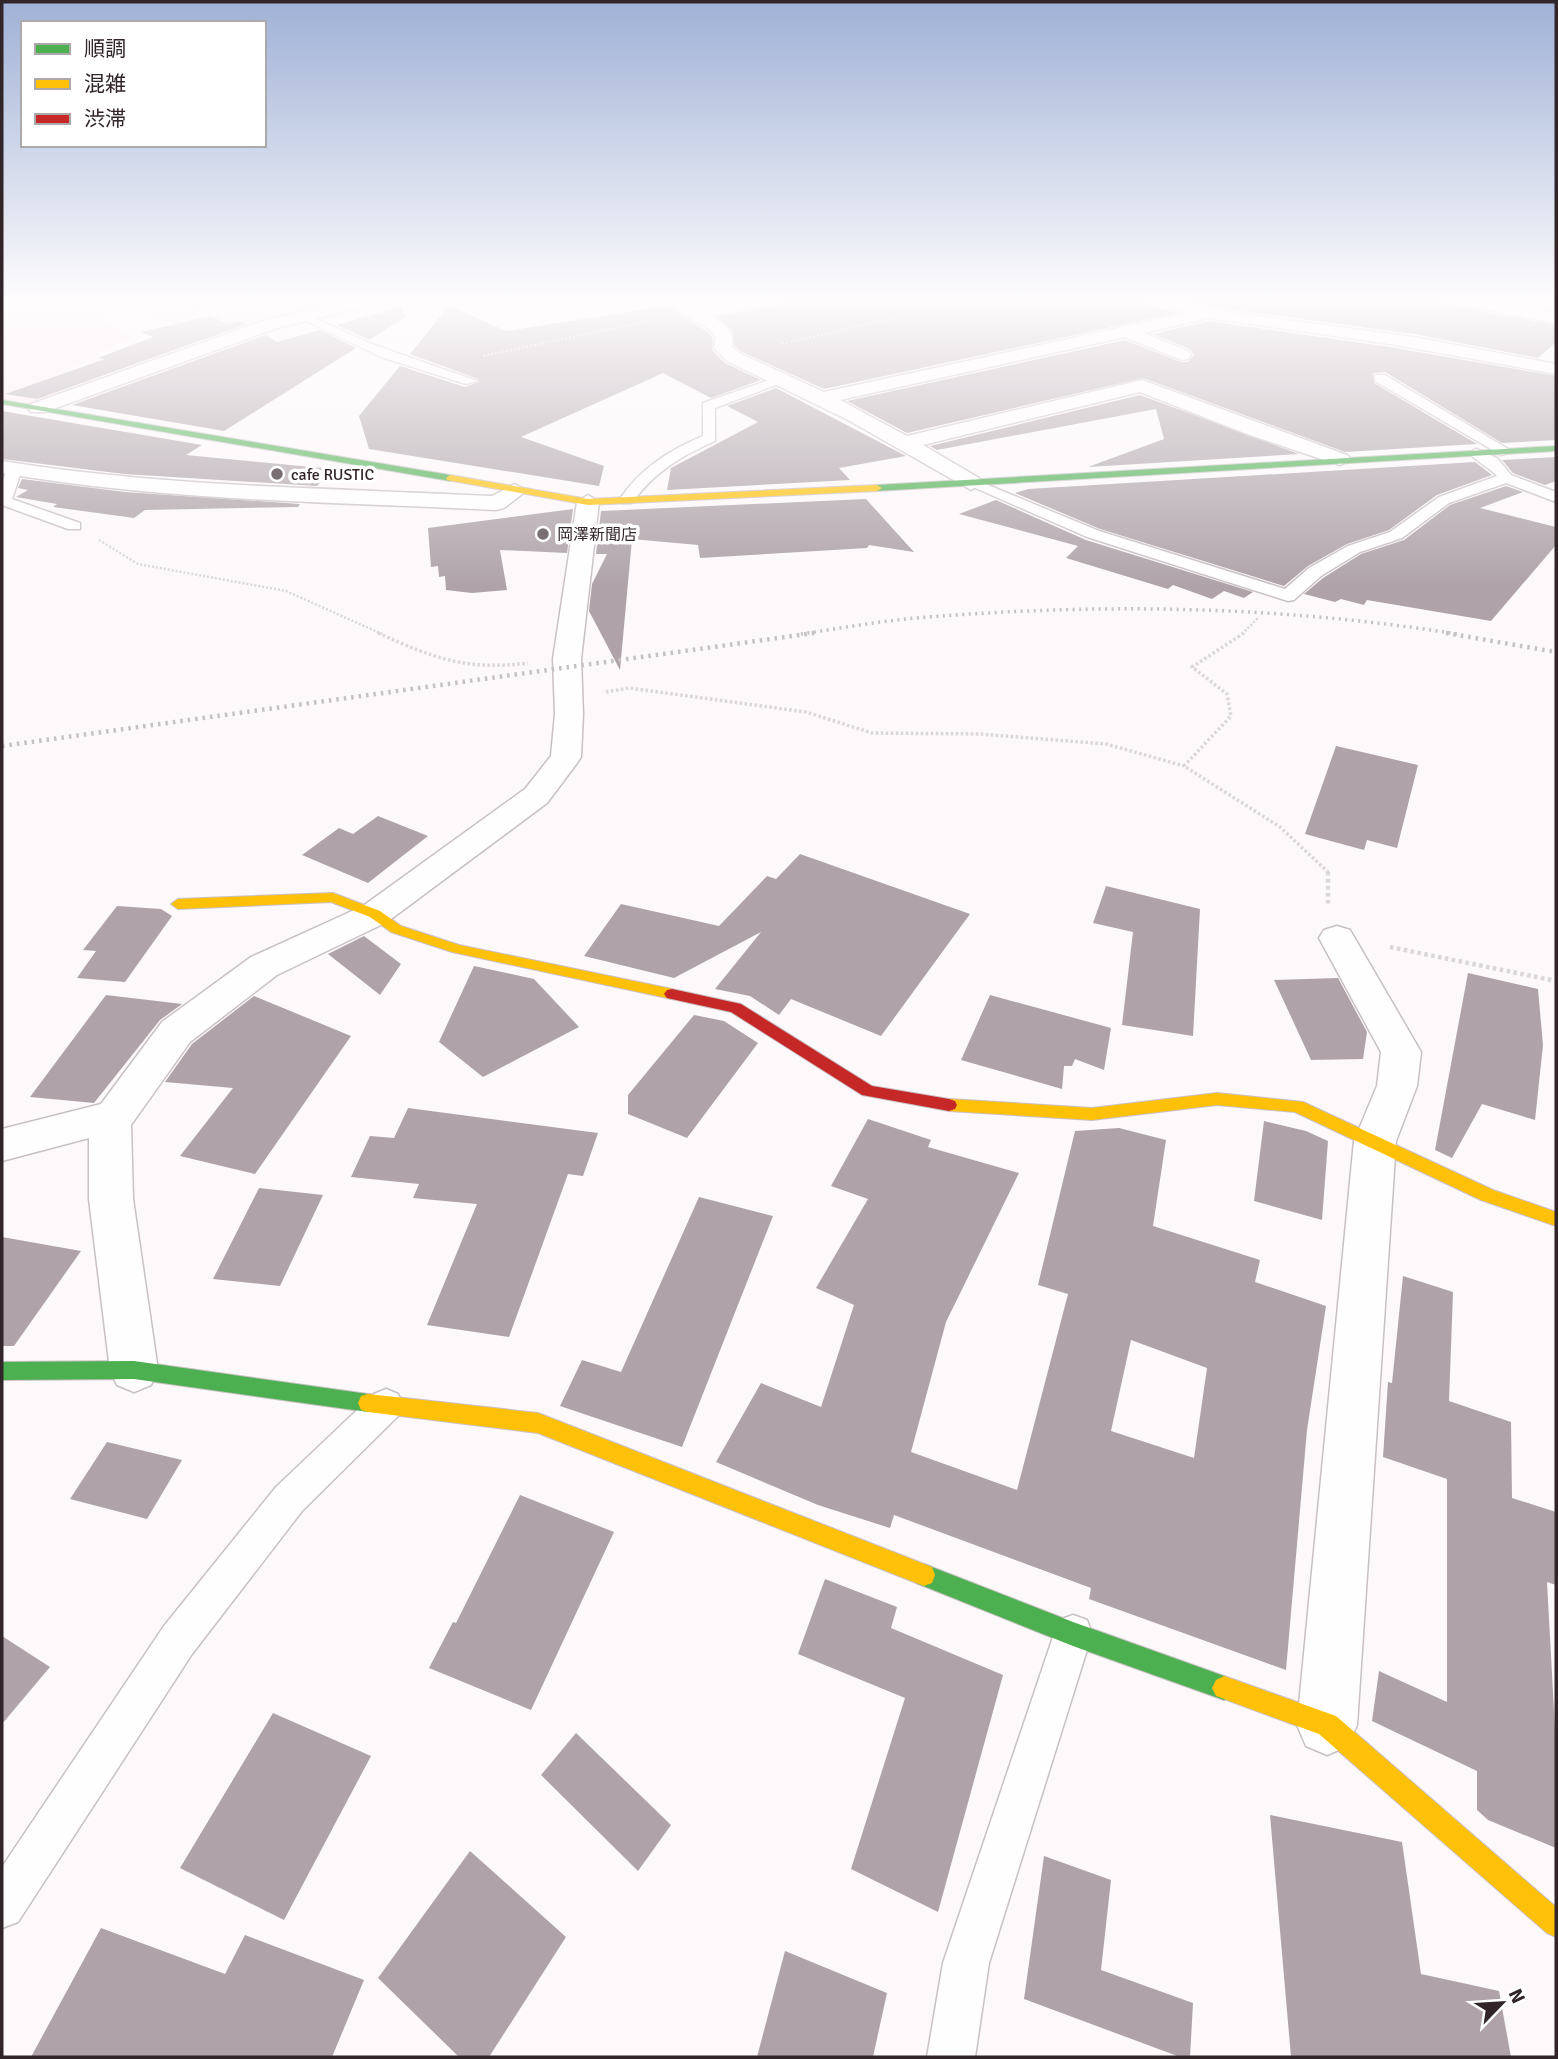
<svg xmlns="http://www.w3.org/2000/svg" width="1558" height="2059" font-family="Signika,'Noto Sans JP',sans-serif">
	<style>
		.green { fill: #feecf3 }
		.building { fill: #afa3a9; fill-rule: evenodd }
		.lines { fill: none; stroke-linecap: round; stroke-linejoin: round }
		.lane-casing { stroke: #c9c0c4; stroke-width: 3 }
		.street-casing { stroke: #c9c0c4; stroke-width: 3 }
		.fast-casing { stroke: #c9c0c4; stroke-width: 2 }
		.slow-casing { stroke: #c9c0c4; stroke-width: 2 }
		.jam-casing { stroke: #c9c0c4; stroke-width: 2 }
		.path-far3 { stroke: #dad7d8; stroke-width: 2; stroke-dasharray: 2 2; stroke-linecap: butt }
		.path-far2 { stroke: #dad7d8; stroke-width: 2.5; stroke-dasharray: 2 2; stroke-linecap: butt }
		.path-far1 { stroke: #dad7d8; stroke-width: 3.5; stroke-dasharray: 2.5 2.5; stroke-linecap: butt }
		.path { stroke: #dad7d8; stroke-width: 4.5; stroke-dasharray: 3.5 3.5; stroke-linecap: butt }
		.lane { fill: #fffefe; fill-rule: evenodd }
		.street { fill: #fffefe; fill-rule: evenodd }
		.fast { fill: #4caf50; fill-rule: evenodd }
		.slow { fill: #ffc107; fill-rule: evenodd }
		.jam { fill: #c62828; fill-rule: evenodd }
		.rail-far1 { stroke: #c4c2c3; stroke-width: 3.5; stroke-dasharray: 2 4.5; stroke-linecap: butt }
		.rail { stroke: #c4c2c3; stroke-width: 4.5; stroke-dasharray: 2.5 5; stroke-linecap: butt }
		.poi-dot { fill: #796f73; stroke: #fff; stroke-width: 2.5 }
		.labels { text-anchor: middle; stroke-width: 7; stroke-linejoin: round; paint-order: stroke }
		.far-poi-label { font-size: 16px; fill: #32252a; stroke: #fff; text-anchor: start }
	</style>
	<rect width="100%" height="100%" fill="#fdf8fa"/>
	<path class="green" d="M 2,299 L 380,299 L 304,316 L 221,342 L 136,308 L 94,318 L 134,337 L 66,370 L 112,381 L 38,408 L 2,402 Z"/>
	<path class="building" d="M 787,299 L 1145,299 L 1149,305 L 1177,313 L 824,389 L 740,351 L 735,346 L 732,330 L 716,316 L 777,307 Z
		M 1182,299 L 1435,299 L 1459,307 L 1556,325 L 1556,342 L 1538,358 L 1414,334 L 1235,310 Z
		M 449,306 L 506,331 L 667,306 L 708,332 L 713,338 L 712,350 L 725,363 L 761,380 L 711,398 L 663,373 L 521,437 L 604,466 L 599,486 L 369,449 L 359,416 L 400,366 L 465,387 L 479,382 L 478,379 L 410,354 Z
		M 401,307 L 406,317 L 369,340 L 337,325 Z
		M 211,316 L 228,324 L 241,321 L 247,324 L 37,399 L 5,394 L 105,359 L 98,358 L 153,337 L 141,332 Z
		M 1209,321 L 1390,347 L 1556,376 L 1556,440 L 1502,443 L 1385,372 L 1373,373 L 1374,383 L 1477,444 L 1345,452 L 1143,378 L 907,433 L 847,401 L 1125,340 L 1181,362 L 1188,362 L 1194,355 L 1190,349 L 1153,334 Z
		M 320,330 L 356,348 L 224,431 L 72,405 L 266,335 L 277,342 Z
		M 776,388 L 906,456 L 839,468 L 850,480 L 667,490 L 671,468 L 758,422 L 727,406 Z
		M 1140,395 L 1299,454 L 1088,467 L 1164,439 L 1156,409 L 937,450 L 930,446 Z
		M 2,411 L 202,445 L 186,455 L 332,469 L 317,486 L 124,474 L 2,459 Z
		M 1556,457 L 1556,481 L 1545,485 L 1513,473 L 1502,460 Z
		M 1475,462 L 1492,475 L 1437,495 L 1389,530 L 1347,544 L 1308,566 L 1284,586 L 1100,529 L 1015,493 L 1028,489 Z
		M 22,479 L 125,492 L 300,504 L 298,507 L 145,510 L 134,518 L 53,507 L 57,504 L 16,497 L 28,490 L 18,488 Z
		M 1506,486 L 1523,492 L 1480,508 L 1556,527 L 1556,545 L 1491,621 L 1367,600 L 1364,605 L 1341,599 L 1335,602 L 1304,594 L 1323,578 L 1361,554 L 1404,540 L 1450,505 Z
		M 866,499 L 914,552 L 869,545 L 867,548 L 700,558 L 698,545 L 632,539 L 620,670 L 589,611 L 592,584 L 607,554 L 596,554 L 601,511 Z
		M 996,500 L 1086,540 L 1253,592 L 1244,598 L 1224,591 L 1212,599 L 1173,585 L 1168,589 L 1066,558 L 1078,546 L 959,514 Z
		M 573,509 L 567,553 L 500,550 L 507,590 L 472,593 L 446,590 L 445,576 L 439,577 L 438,566 L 431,567 L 428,528 Z
		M 1336,746 L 1418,765 L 1397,848 L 1367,840 L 1364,850 L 1305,834 Z
		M 378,816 L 428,836 L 368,883 L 302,855 L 339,828 L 353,834 Z
		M 800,854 L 970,914 L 881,1036 L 791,999 L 779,1015 L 750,996 L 715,989 L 761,932 L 674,978 L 584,956 L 621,904 L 719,926 L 767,876 L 776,879 Z
		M 1106,886 L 1200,909 L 1193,1036 L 1122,1025 L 1133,932 L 1093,923 Z
		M 117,906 L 161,909 L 172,916 L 125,982 L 77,978 L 96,951 L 83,950 Z
		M 364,936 L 401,964 L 380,995 L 328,954 Z
		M 474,966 L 534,979 L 579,1027 L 483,1077 L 439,1042 Z
		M 1468,973 L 1538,989 L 1543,1045 L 1535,1120 L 1482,1104 L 1452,1158 L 1435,1150 Z
		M 1338,978 L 1367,1032 L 1363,1059 L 1311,1060 L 1274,980 Z
		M 106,995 L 182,1004 L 160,1020 L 94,1103 L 30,1097 Z
		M 990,995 L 1111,1028 L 1104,1070 L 1075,1059 L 1072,1066 L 1064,1066 L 1062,1089 L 961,1060 Z
		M 254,996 L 351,1036 L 255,1174 L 180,1156 L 233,1088 L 165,1082 L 192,1044 Z
		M 694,1015 L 724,1021 L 758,1043 L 687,1138 L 628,1114 L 628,1095 Z
		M 408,1108 L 598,1133 L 583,1176 L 568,1174 L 509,1337 L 427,1325 L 477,1204 L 413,1198 L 419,1184 L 351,1177 L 370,1136 L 394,1138 Z
		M 868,1119 L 931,1140 L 928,1147 L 1019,1173 L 946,1322 L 911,1452 L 1017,1490 L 1068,1294 L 1038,1285 L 1075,1131 L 1119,1128 L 1166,1140 L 1153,1226 L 1260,1260 L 1255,1282 L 1326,1306 L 1307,1430 L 1286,1670 L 1089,1599 L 1091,1588 L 894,1515 L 890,1528 L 818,1505 L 716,1462 L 761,1383 L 821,1407 L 854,1305 L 816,1288 L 868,1199 L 831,1186 ZM 1131,1340 L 1207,1368 L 1194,1458 L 1111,1431 Z
		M 1264,1121 L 1306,1131 L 1328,1141 L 1322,1220 L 1254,1201 Z
		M 259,1188 L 323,1195 L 280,1286 L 213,1279 Z
		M 699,1197 L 773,1216 L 682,1447 L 560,1406 L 582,1360 L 621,1372 Z
		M 2,1237 L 81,1251 L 14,1346 L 2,1346 Z
		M 1403,1276 L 1453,1292 L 1449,1401 L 1511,1422 L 1512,1498 L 1556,1512 L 1556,1585 L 1547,1582 L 1555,1729 L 1556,1848 L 1488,1820 L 1477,1810 L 1477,1771 L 1372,1721 L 1379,1671 L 1447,1702 L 1447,1479 L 1383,1457 L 1388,1382 L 1392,1383 Z
		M 107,1442 L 182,1460 L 147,1519 L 70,1499 Z
		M 520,1495 L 614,1532 L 531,1710 L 429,1668 L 453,1622 L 456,1623 Z
		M 825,1579 L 897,1607 L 891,1628 L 1003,1675 L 938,1912 L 851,1869 L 905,1698 L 798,1654 Z
		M 2,1636 L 50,1667 L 2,1724 Z
		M 273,1713 L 371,1756 L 284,1920 L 180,1868 Z
		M 576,1733 L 671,1825 L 638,1871 L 541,1775 Z
		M 1270,1815 L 1402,1842 L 1421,1974 L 1499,1991 L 1511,2057 L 1291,2057 Z
		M 470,1851 L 566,1937 L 489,2057 L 459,2057 L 378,1978 Z
		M 1044,1856 L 1111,1880 L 1101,1970 L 1193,2003 L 1190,2057 L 1180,2057 L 1024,1999 Z
		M 101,1928 L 225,1974 L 245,1935 L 364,1980 L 332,2057 L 31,2057 Z
		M 785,1951 L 887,1993 L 873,2057 L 757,2057 Z"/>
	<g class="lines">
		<g class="lane-casing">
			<path id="lane" d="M 304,313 L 369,343 L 477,381 L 466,384 L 381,357 L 300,318 L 300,314 Z
				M 1375,375 L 1385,375 L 1513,452 L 1501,455 L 1375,381 Z
				M 778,377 L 789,380 L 715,408 L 715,441 C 681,456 654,472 632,503 L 622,503 L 619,500 C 641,468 668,451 703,436 L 703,403 Z
				M 1476,449 L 1497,458 L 1511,475 L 1556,492 L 1556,502 L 1506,483 L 1449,503 L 1402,538 L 1360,552 L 1321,576 L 1294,600 L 1288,601 L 1087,537 L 964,483 L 971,479 L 976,480 L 1099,531 L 1285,589 L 1309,568 L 1348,546 L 1390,532 L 1439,497 L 1497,476 C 1488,466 1477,462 1469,453 Z
				M 15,465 L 22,469 L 12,499 L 80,523 L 80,529 L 68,529 L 2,505 C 2,491 0,470 15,465 Z
				M 386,1389 L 398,1394 L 403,1405 L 398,1416 L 302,1511 L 192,1654 L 18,1922 L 2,1928 L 2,1867 L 164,1626 L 276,1487 L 374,1394 Z
				M 1073,1615 L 1087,1620 L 1092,1634 L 989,1963 L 975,2057 L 927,2057 L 943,1963 L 1054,1634 L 1059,1620 Z"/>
		</g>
		<g class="street-casing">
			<path id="street" d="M 361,299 L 388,299 L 386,302 L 277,328 L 45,412 L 31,412 L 28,408 L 31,404 L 266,320 Z
				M 661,299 L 680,299 L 695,307 L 749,299 L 785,299 L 777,304 L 709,315 C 722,323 735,330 732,347 L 739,353 L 824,392 L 1188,313 L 1150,302 L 1148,299 L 1172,299 L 1235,313 L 1414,337 L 1556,364 L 1556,374 L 1390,344 L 1209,318 L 1144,333 L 1188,351 L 1191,355 L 1188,359 L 1182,360 L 1125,337 L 840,400 L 907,436 L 1142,380 L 1347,455 L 1351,459 L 1340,465 L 1333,463 L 1247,434 L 1140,392 L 923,445 L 979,478 L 982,483 L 971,490 L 848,420 L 727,361 L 714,348 L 716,337 L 710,330 Z
				M 1451,299 L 1482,299 L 1556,313 L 1556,323 L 1459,304 Z
				M 2,461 C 163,487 329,488 492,496 L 515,484 L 526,491 L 504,508 L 496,510 C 332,502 165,501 2,473 Z
				M 588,495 L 599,502 L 581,659 L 583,714 L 581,757 L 577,763 L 547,803 L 387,922 L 277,975 L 190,1042 L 131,1125 L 133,1199 L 158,1370 L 151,1385 L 134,1392 L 117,1385 L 110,1370 L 89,1199 L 89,1138 L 2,1161 L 2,1129 L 101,1104 L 162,1022 L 251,957 L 363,906 L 525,789 L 551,756 L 555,714 L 553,659 L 577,502 Z
				M 1337,926 L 1350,930 L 1421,1052 L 1417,1086 L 1396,1141 L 1357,1725 L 1348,1746 L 1327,1755 L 1306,1746 L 1297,1725 L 1354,1141 L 1377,1086 L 1381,1052 L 1319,938 L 1324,930 Z"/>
		</g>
		<g class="fast-casing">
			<path id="fast" d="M 2,400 L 450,475 L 454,478 L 450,481 L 2,404 Z
				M 1556,446 L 1556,451 L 877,491 L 872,488 L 877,485 Z
				M 134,1361 L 368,1394 L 375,1396 L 378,1403 L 375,1410 L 368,1412 L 134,1379 L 2,1380 L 2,1362 Z
				M 924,1564 L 1073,1622 L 1224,1676 L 1232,1680 L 1236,1688 L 1232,1696 L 1224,1700 L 1073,1646 L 916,1583 L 913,1575 L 916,1567 Z"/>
		</g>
		<g class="slow-casing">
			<path id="slow" d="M 450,475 L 588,499 L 877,485 L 882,488 L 877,491 L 588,505 L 447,480 L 446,478 Z
				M 333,893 L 380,911 L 401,926 L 459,945 L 672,989 L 680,994 L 672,999 L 452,952 L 391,932 L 370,917 L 331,902 L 178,909 L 171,904 L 178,899 Z
				M 1217,1093 L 1303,1102 L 1493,1190 L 1556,1212 L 1556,1226 L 1481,1200 L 1295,1112 L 1217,1105 L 1092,1120 L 949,1111 L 943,1109 L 941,1105 L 943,1101 L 949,1099 L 1092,1108 Z
				M 368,1394 L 538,1413 L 924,1564 L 932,1567 L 935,1575 L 932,1583 L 924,1586 L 538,1433 L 368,1412 L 361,1410 L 358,1403 L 361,1396 Z
				M 1224,1676 L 1336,1716 L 1556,1907 L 1556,1937 L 1547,1933 L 1319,1734 L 1216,1696 L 1212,1688 L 1216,1680 Z"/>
		</g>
		<g class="jam-casing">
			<path id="jam" d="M 672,989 L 741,1004 L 872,1086 L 949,1099 L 955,1101 L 957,1105 L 955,1109 L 949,1111 L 862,1095 L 731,1012 L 667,998 L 664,994 L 667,990 Z"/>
		</g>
		<path class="path-far3" d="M 195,299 L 193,310 L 203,312
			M 782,344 L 975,299
			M 483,356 L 649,321"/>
		<path class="path-far2" d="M 99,540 L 138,564 L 286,591 L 382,634
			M 1242,634 L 1259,617"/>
		<path class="path-far1" d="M 378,633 C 434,658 466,671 528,663
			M 1244,633 L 1192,667 L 1227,694 L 1231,716 L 1184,766 L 1280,827 L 1329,873
			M 606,692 L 629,688 L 806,712 L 872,733 L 980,734 L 1106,744 L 1184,766"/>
		<path class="path" d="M 1328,872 L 1328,904
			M 1390,947 L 1556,981"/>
		<use href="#lane" class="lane"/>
		<use href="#street" class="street"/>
		<use href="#fast" class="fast"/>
		<use href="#slow" class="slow"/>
		<use href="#jam" class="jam"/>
		<path class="rail-far1" d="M 801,634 C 843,628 885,620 928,617 C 1105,603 1281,606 1457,634"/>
		<path class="rail" d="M 1446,633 L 1556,652
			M 2,746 L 814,633"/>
	</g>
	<linearGradient id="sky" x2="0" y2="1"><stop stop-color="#9fb1d6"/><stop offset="0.51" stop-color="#fefcfd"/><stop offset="1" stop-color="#fefcfd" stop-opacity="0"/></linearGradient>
	<rect width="1558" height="587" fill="url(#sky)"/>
	<g class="poi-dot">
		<circle cx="277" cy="474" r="7"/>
		<circle cx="543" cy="534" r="7"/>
	</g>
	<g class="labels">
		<g class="far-poi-label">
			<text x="291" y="480">cafe RUSTIC</text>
			<text x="557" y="540">岡澤新聞店</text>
		</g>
	</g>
	<rect width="1558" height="2059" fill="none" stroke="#32252a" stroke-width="7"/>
	<rect x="21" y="21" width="245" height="126" fill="#ffffff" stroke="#ada8aa" stroke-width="2"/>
	<rect x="35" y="44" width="35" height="10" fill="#4caf50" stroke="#ada8aa" stroke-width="2"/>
	<text x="84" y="56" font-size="21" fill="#32252a">順調</text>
	<rect x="35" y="79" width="35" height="10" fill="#ffc107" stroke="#ada8aa" stroke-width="2"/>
	<text x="84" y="91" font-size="21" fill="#32252a">混雑</text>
	<rect x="35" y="114" width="35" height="10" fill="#c62828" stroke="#ada8aa" stroke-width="2"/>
	<text x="84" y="126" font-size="21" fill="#32252a">渋滞</text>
	<g transform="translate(1502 2003) rotate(65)" stroke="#ffffff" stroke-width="5" paint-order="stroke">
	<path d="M0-5L12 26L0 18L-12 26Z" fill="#32252a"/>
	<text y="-10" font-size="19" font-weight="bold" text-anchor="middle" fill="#32252a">N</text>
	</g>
</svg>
